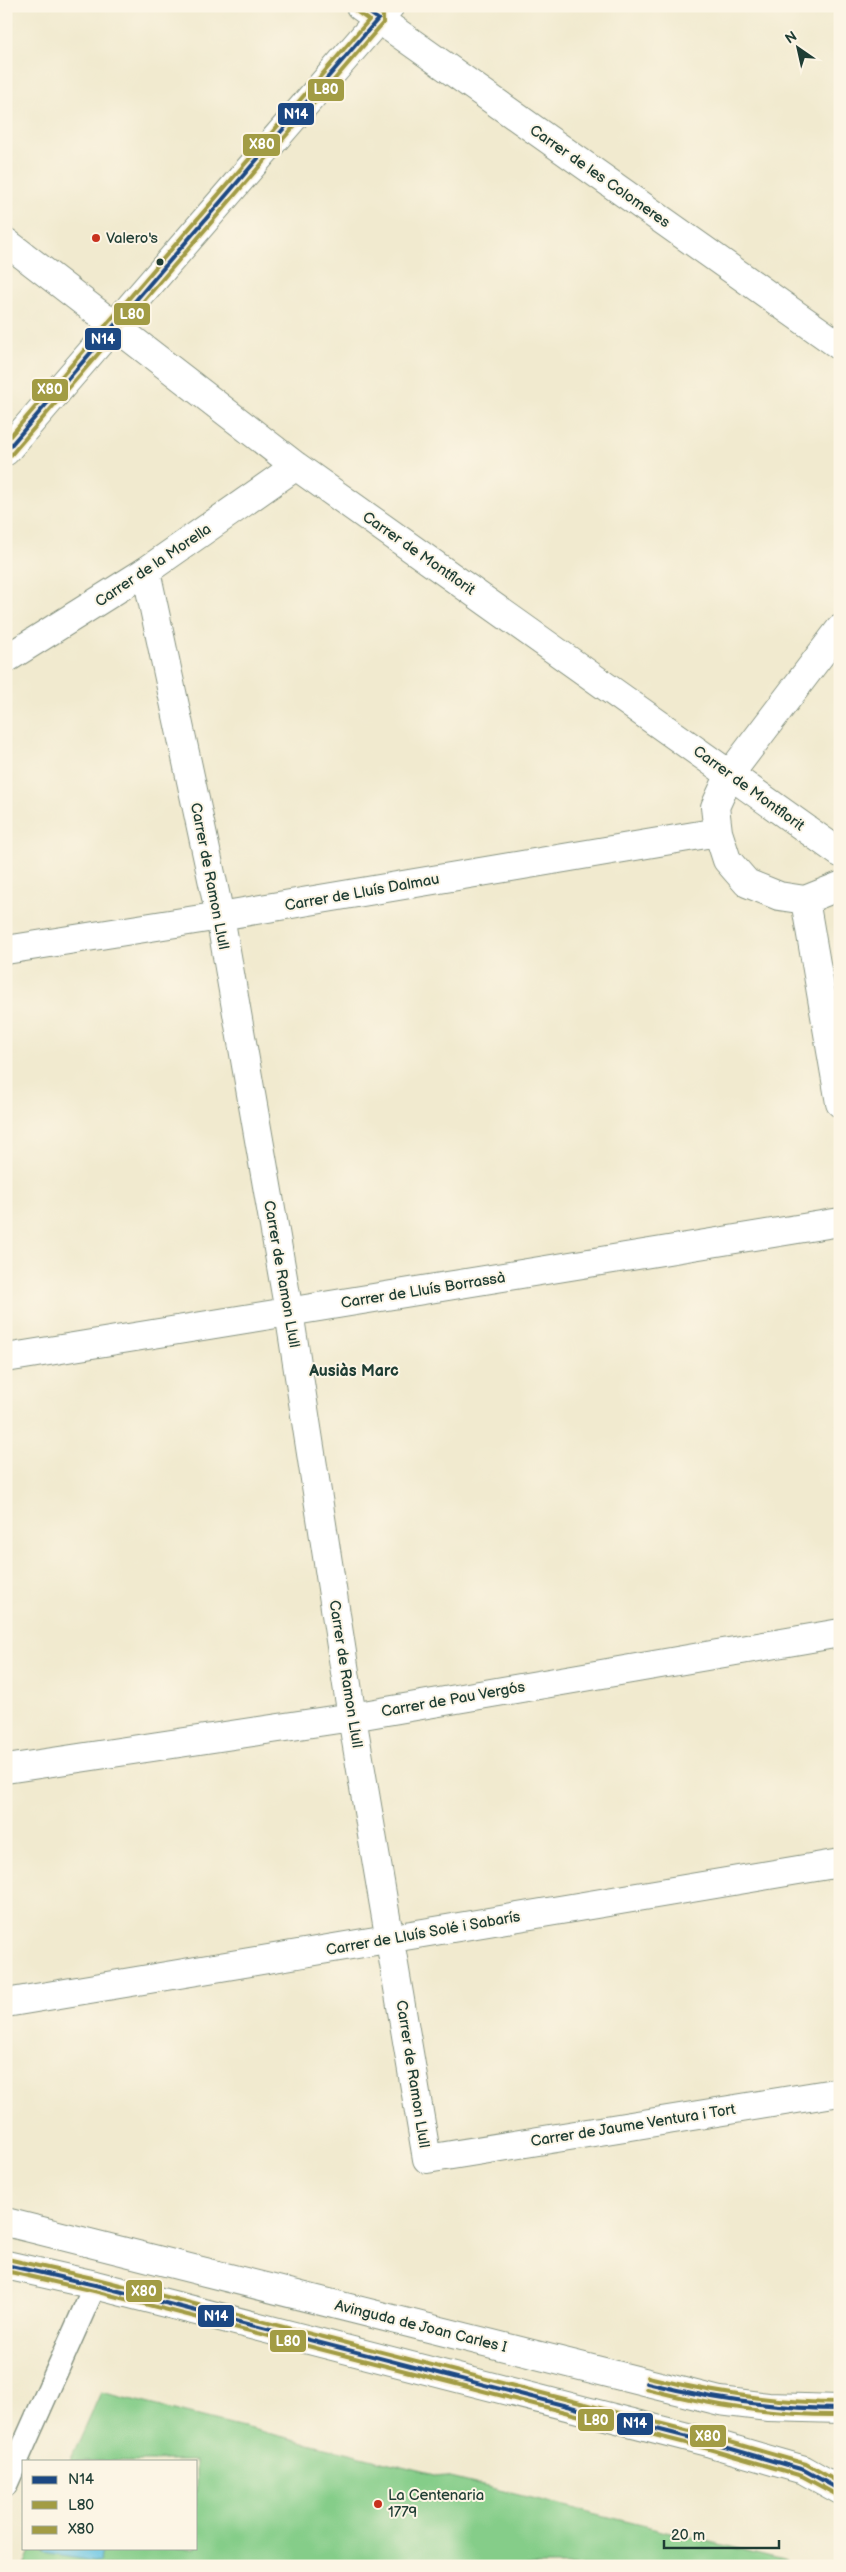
<svg xmlns="http://www.w3.org/2000/svg" width="846" height="2572" font-family="'Balsamiq Sans',sans-serif">
	<style>
		.green { fill: #85cd89; stroke: #52855e }
		.water { fill: #66c5e4; stroke: #42818c }
		.lines { fill: none; stroke-linecap: round; stroke-linejoin: round }
		.service-casing { stroke: #889482; stroke-width: 25 }
		.pedestrian-casing { stroke: #889482; stroke-width: 30 }
		.minor-casing { stroke: #889482; stroke-width: 30 }
		.secondary-casing { stroke: #889482; stroke-width: 30 }
		.service { stroke: #fff; stroke-width: 22 }
		.pedestrian { stroke: #fff; stroke-width: 28 }
		.minor { stroke: #fff; stroke-width: 28 }
		.secondary { stroke: #fff; stroke-width: 28 }
		.bus-1-casing { stroke: #fcf5e5; stroke-width: 8 }
		.bus-2-casing { stroke: #fcf5e5; stroke-width: 8 }
		.bus-3-casing { stroke: #fcf5e5; stroke-width: 8 }
		.bus-1 { stroke: #1c4883; stroke-width: 4 }
		.bus-2 { stroke: #a29c44; stroke-width: 4 }
		.bus-3 { stroke: #a29c44; stroke-width: 4 }
		.poi-dot { fill: #c8321e; stroke: #fcf5e5; stroke-width: 2 }
		.bus-dot { fill: #1f3d34; stroke: #fcf5e5; stroke-width: 2 }
		.labels { text-anchor: middle; stroke-width: 4; stroke-linejoin: round; paint-order: stroke }
		.street-label { font-size: 15px; fill: #1f3d34; stroke: #fcf5e5 }
		.poi-label { font-size: 15px; fill: #1f3d34; stroke: #fcf5e5; text-anchor: start }
		.neighbourhood-label { font-size: 16px; font-weight: bold; fill: #1f3d34; stroke: #fcf5e5 }
		.line-badge { stroke: #fcf5e5; stroke-width: 2 }
		.badge-label { font-size: 14px; text-anchor: middle; font-weight: bold; fill: #fff }
	</style>
	<rect width="100%" height="100%" fill="#fcf5e5"/>
	<filter id="ink" filterUnits="userSpaceOnUse"><feTurbulence type="fractalNoise" baseFrequency=".02" numOctaves="2"/><feDisplacementMap in="SourceGraphic" scale="10" xChannelSelector="R" yChannelSelector="G"/><feConvolveMatrix kernelMatrix="1 2 1 2 8 2 1 2 1" color-interpolation-filters="sRGB"/></filter>
	<filter id="wash" filterUnits="userSpaceOnUse"><feTurbulence type="fractalNoise" baseFrequency=".0096" numOctaves="4" result="noise"/><feDisplacementMap in="SourceGraphic" scale="20" xChannelSelector="R" yChannelSelector="G"/><feGaussianBlur stdDeviation="1.12" result="paint"/><feColorMatrix in="noise" values="0 0 0 0 0 0 0 0 0 0 0 0 0 0 0 0 0 1.4 0 .05"/><feComposite in="paint" operator="in"/></filter>
	<g filter="url(#wash)">
		<rect width="100%" height="100%" fill="#f1eacf"/>
		<path class="green" d="M 101,2392 L 784,2560 L 793,2566 L 24,2566 L 31,2548 L 196,2548 L 196,2461 L 70,2461 Z"/>
		<path class="water" d="M 44,2548 L 102,2548 L 100,2562 L 43,2553 Z"/>
	</g>
	<g filter="url(#ink)">
		<g class="lines">
			<g class="service-casing">
				<path id="service" d="M 6,2485 L 95,2285"/>
			</g>
			<g class="pedestrian-casing">
				<path id="pedestrian" d="M 6,659 L 146,571"/>
			</g>
			<g class="minor-casing">
				<path id="minor" d="M 360,6 L 840,346
					M 6,242 L 296,466 L 840,853
					M 6,451 L 390,6
					M 296,466 L 146,571 L 220,916 L 289,1312 L 352,1717 L 427,2159 L 840,2092
					M 840,629 L 730,774 L 715,807 L 718,832 L 727,860 L 747,883 L 779,896 L 805,900 L 840,886
					M 805,900 L 840,1103
					M 6,950 L 220,916 L 718,832
					M 6,1358 L 840,1222
					M 6,1769 L 352,1717 L 840,1633
					M 6,2003 L 840,1863"/>
			</g>
			<g class="secondary-casing">
				<path id="secondary" d="M 6,2222 L 720,2401 L 768,2407 L 840,2409
					M 6,2265 L 95,2285 L 711,2443 L 804,2470 L 840,2490"/>
			</g>
			<use href="#service" class="service"/>
			<use href="#pedestrian" class="pedestrian"/>
			<use href="#minor" class="minor"/>
			<use href="#secondary" class="secondary"/>
			<g class="bus-1-casing">
				<path id="bus-1" d="M 6,451 L 378,19 L 360,6
					M 6,2265 L 95,2285 L 711,2443 L 804,2470 L 840,2490
					M 647,2383 C 711,2399 774,2409 840,2409"/>
			</g>
			<g class="bus-2-casing">
				<path id="bus-2" d="M 11,455 L 383,23 L 383,15 L 371,6
					M 6,2271 L 94,2291 L 709,2449 L 802,2476 L 837,2495
					M 646,2389 C 710,2405 773,2416 840,2415"/>
			</g>
			<g class="bus-3-casing">
				<path id="bus-3" d="M 6,441 L 369,20 L 356,11
					M 7,2259 L 97,2279 L 713,2437 L 806,2464 L 840,2483
					M 648,2377 C 712,2393 774,2403 840,2403"/>
			</g>
			<use href="#bus-1" class="bus-1"/>
			<use href="#bus-2" class="bus-2"/>
			<use href="#bus-3" class="bus-3"/>
		</g>
	</g>
	<g class="poi-dot">
		<circle cx="96" cy="238" r="5"/>
		<circle cx="378" cy="2504" r="5"/>
	</g>
	<circle class="bus-dot" cx="160" cy="262" r="4.5"/>
	<g class="labels">
		<g class="street-label">
			<text transform="translate(600 176) rotate(35)" y="5">Carrer de les Colomeres</text>
			<text transform="translate(419 553) rotate(35)" y="5">Carrer de Montflorit</text>
			<text transform="translate(153 565) rotate(-34)" y="5">Carrer de la Morella</text>
			<text transform="translate(749 788) rotate(36)" y="5">Carrer de Montflorit</text>
			<text transform="translate(210 876) rotate(79)" y="5">Carrer de Ramon Llull</text>
			<text transform="translate(362 892) rotate(-10)" y="5">Carrer de Lluís Dalmau</text>
			<text transform="translate(282 1274) rotate(80)" y="5">Carrer de Ramon Llull</text>
			<text transform="translate(423 1290) rotate(-9)" y="5">Carrer de Lluís Borrassà</text>
			<text transform="translate(346 1674) rotate(81)" y="5">Carrer de Ramon Llull</text>
			<text transform="translate(453 1699) rotate(-10)" y="5">Carrer de Pau Vergós</text>
			<text transform="translate(423 1933) rotate(-10)" y="5">Carrer de Lluís Solé i Sabarís</text>
			<text transform="translate(413 2074) rotate(81)" y="5">Carrer de Ramon Llull</text>
			<text transform="translate(633 2125) rotate(-9)" y="5">Carrer de Jaume Ventura i Tort</text>
			<text transform="translate(421 2326) rotate(14)" y="5">Avinguda de Joan Carles I</text>
		</g>
		<g class="poi-label">
			<text x="106" y="243">Valero's</text>
			<text x="388" y="2500">La Centenaria<tspan x="388" dy="17">1779</tspan></text>
		</g>
		<g class="neighbourhood-label">
			<text x="354" y="1376">Ausiàs Marc</text>
		</g>
	</g>
	<g class="line-badge">
		<rect x="307" y="78" width="38" height="24" rx="5" fill="#a29c44"/>
		<rect x="277" y="102" width="38" height="24" rx="5" fill="#1c4883"/>
		<rect x="242" y="133" width="39" height="24" rx="5" fill="#a29c44"/>
		<rect x="113" y="302" width="38" height="24" rx="5" fill="#a29c44"/>
		<rect x="84" y="327" width="38" height="24" rx="5" fill="#1c4883"/>
		<rect x="31" y="378" width="38" height="24" rx="5" fill="#a29c44"/>
		<rect x="125" y="2279" width="38" height="24" rx="5" fill="#a29c44"/>
		<rect x="197" y="2304" width="38" height="24" rx="5" fill="#1c4883"/>
		<rect x="269" y="2329" width="38" height="24" rx="5" fill="#a29c44"/>
		<rect x="577" y="2408" width="38" height="24" rx="5" fill="#a29c44"/>
		<rect x="616" y="2412" width="38" height="24" rx="5" fill="#1c4883"/>
		<rect x="689" y="2424" width="38" height="24" rx="5" fill="#a29c44"/>
	</g>
	<g class="badge-label">
		<text x="326" y="94">L80</text>
		<text x="296" y="119">N14</text>
		<text x="262" y="149">X80</text>
		<text x="132" y="319">L80</text>
		<text x="103" y="344">N14</text>
		<text x="50" y="394">X80</text>
		<text x="144" y="2296">X80</text>
		<text x="216" y="2321">N14</text>
		<text x="288" y="2346">L80</text>
		<text x="596" y="2425">L80</text>
		<text x="635" y="2428">N14</text>
		<text x="708" y="2441">X80</text>
	</g>
	<rect width="846" height="2572" fill="none" stroke="#fcf5e5" stroke-width="25"/>
	<rect x="22" y="2460" width="175" height="90" fill="#fcf5e5" stroke="#a4ab9e"/>
	<rect x="32" y="2476" width="25" height="8" fill="#1c4883" stroke="#a4ab9e"/>
	<text x="68" y="2484" font-size="15" fill="#1f3d34">N14</text>
	<rect x="32" y="2501" width="25" height="8" fill="#a29c44" stroke="#a4ab9e"/>
	<text x="68" y="2510" font-size="15" fill="#1f3d34">L80</text>
	<rect x="32" y="2526" width="25" height="8" fill="#a29c44" stroke="#a4ab9e"/>
	<text x="68" y="2534" font-size="15" fill="#1f3d34">X80</text>
	<g transform="translate(798 48) rotate(326)" stroke="#fcf5e5" stroke-width="4" paint-order="stroke">
	<path d="M0-4L9 19L0 12L-9 19Z" fill="#1f3d34"/>
	<text y="-8" font-size="14" font-weight="bold" text-anchor="middle" fill="#1f3d34">N</text>
	</g>
	<path d="M664 2540v8h115v-8" fill="none" stroke="#1f3d34" stroke-width="2.5"/>
	<text x="671" y="2540" font-size="15" fill="#1f3d34" stroke="#fcf5e5" stroke-width="4" paint-order="stroke">20 m</text>
</svg>
